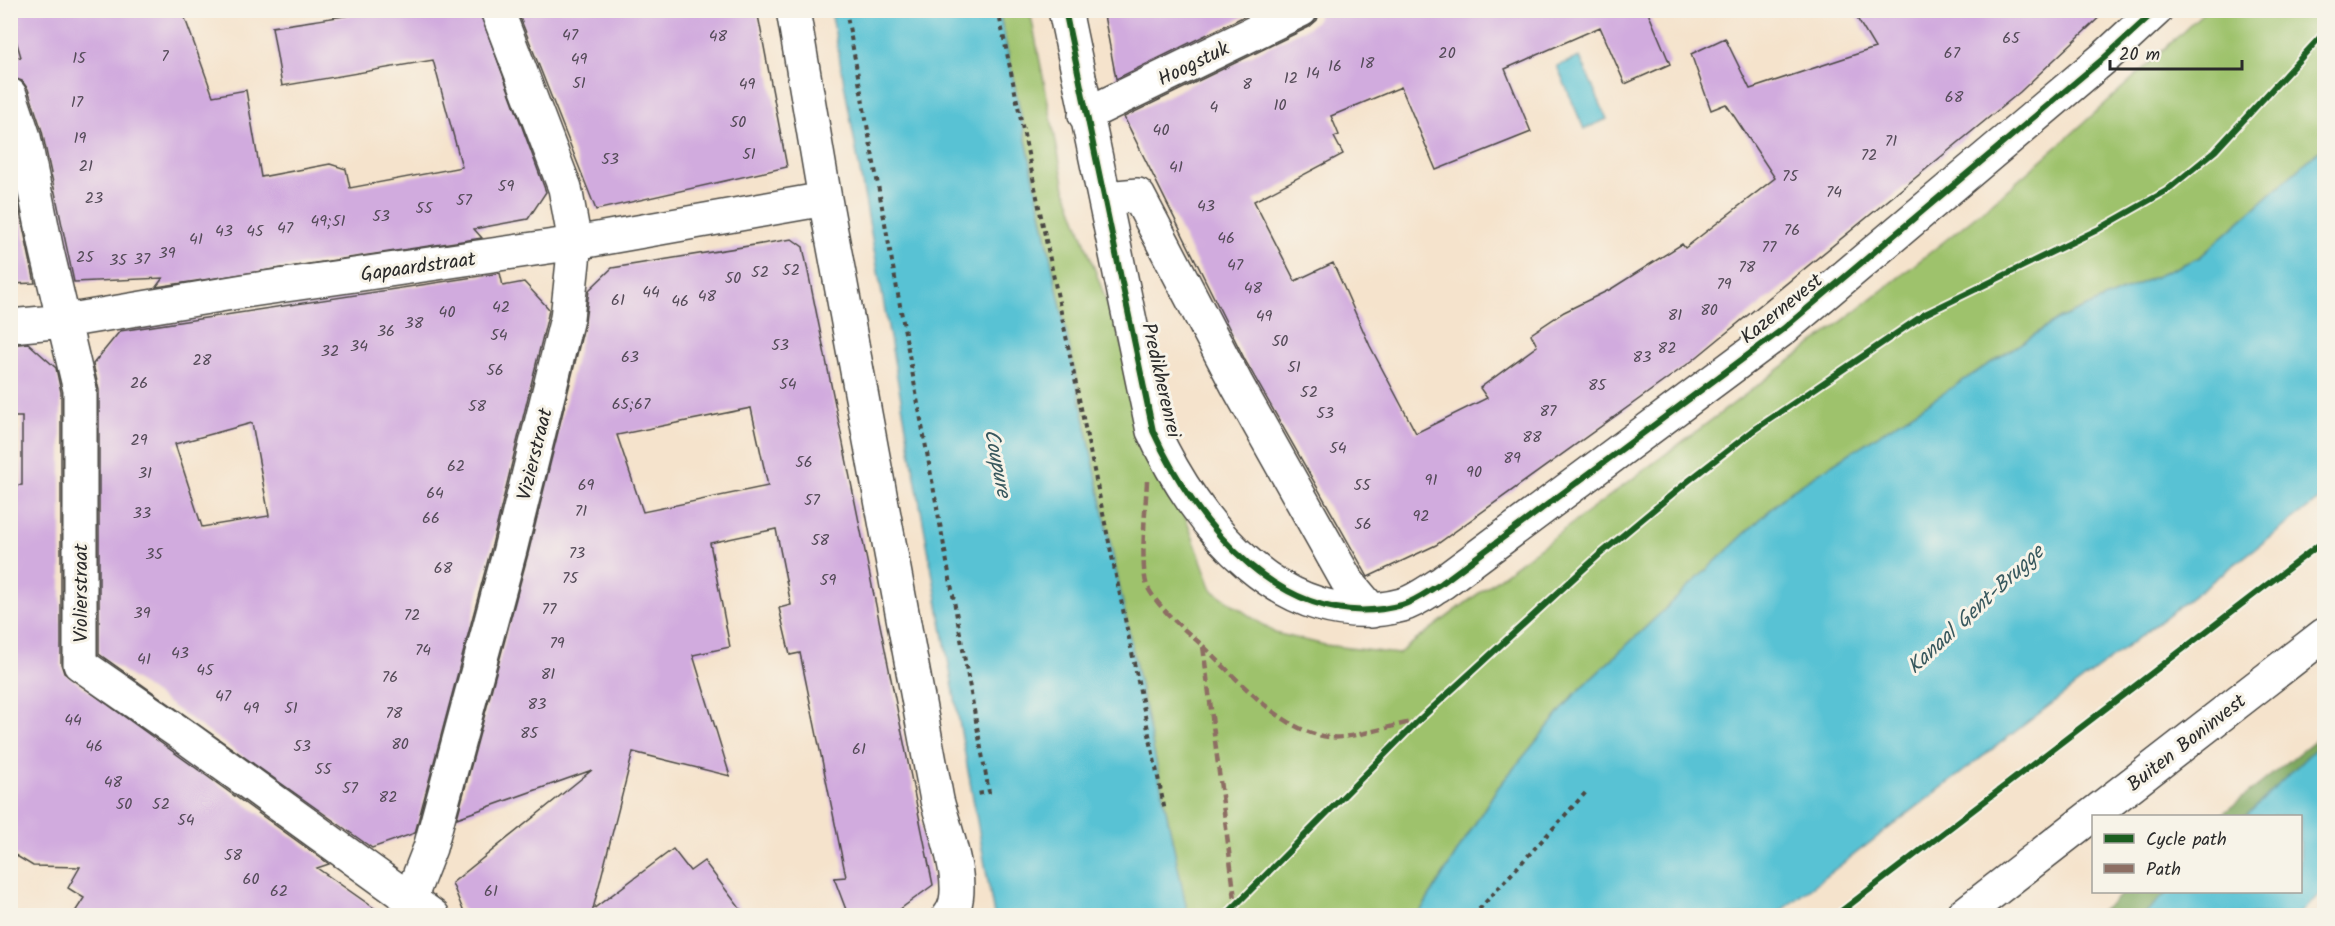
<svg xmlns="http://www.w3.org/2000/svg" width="2335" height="926" font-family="Kalam,sans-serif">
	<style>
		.green { fill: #9ec26c; stroke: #64764c; stroke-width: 1.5 }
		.forest { fill: #7ea860; stroke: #546a46; stroke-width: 1.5 }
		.water { fill: #58c2d4; stroke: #427680; stroke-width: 1.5 }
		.building { fill: #d1abde; fill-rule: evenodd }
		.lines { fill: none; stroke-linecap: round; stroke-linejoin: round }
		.minor-casing { stroke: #494743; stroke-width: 36 }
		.primary-casing { stroke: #494743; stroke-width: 36 }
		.path { stroke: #494743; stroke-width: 4; stroke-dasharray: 4.5 4.5; stroke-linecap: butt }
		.minor { stroke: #fff; stroke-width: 33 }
		.primary { stroke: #fff; stroke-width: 33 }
		.quiet { stroke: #8d6e63; stroke-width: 4.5; stroke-dasharray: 9 4.5; stroke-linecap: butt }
		.cycleway-casing { stroke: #f7f3e8; stroke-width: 10 }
		.cycleway { stroke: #1b5e20; stroke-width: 6 }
		.labels { text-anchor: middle; stroke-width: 6; stroke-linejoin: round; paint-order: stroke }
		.number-label { font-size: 16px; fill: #544b58 }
		.street-label { font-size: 20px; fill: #2b2b2b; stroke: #f7f3e8 }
		.water-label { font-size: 21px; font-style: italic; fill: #38585e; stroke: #f7f3e8 }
	</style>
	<rect width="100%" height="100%" fill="#f7f3e8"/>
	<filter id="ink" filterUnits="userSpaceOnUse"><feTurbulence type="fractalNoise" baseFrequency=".0167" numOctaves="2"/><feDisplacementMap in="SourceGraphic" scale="12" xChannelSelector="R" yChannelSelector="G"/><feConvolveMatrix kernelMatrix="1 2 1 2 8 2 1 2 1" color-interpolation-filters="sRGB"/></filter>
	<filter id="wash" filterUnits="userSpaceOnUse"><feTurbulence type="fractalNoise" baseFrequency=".008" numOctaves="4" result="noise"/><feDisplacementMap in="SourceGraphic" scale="24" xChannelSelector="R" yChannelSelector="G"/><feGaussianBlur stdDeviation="1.35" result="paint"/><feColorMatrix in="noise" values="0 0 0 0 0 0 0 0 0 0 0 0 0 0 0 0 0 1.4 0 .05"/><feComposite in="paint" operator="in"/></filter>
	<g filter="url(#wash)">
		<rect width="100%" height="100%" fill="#f5e3cc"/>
		<path class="green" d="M 999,11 L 1030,11 L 1065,188 L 1212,590 L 1275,633 L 1325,645 L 1398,654 C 1595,504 1797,362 1989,205 C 2063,144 2135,77 2205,11 L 2324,11 L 2324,146 L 2200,257 L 2059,319 L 1789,492 L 1575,694 L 1496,790 L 1418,915 L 1188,915 Z"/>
		<path class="forest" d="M 2324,733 L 2324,752 L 2315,750 L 2246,816 L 2220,816 Z
			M 2125,892 L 2168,892 L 2143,915 L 2095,916 Z"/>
		<path class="water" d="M 831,11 L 999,11 L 1188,915 L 994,915 Z
			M 1580,57 L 1607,119 L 1584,129 L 1557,66 Z
			M 2324,146 L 2324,496 L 1775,915 L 1418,915 L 1496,790 L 1575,694 L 1789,492 L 2059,319 L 2200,257 Z
			M 2315,749 L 2324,752 L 2324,891 L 2297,915 L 2143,915 L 2168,892 L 2300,892 L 2300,816 L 2246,816 Z"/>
		<g id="blocks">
			<path class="building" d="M 10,10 L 182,10 L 213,96 L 246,90 L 261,177 L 330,164 L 346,169 L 350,188 L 462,167 L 433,60 L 282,86 L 272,27 L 358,14 L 356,10 L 479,10 L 546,192 L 528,219 L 474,229 L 482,238 L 156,287 L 163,278 L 74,282 L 42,131 L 28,89 L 22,81 L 10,77 L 10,58 L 21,57 L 10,20 Z
				M 517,10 L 757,10 L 787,167 L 596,210 Z
				M 1103,10 L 1257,10 L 1116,79 Z
				M 1320,10 L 1647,10 L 1670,64 L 1625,84 L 1600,27 L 1505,69 L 1531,132 L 1436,170 L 1401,87 L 1331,116 L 1339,135 L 1334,137 L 1343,154 L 1254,201 L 1295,281 L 1333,263 L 1370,346 L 1416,433 L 1487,398 L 1480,388 L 1537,346 L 1531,334 L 1564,312 L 1611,289 L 1682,244 L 1685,248 L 1775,178 L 1726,104 L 1711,110 L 1691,54 L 1725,38 L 1750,89 L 1875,48 L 1852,10 L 2107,10 L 2020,92 L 1692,361 L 1436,545 L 1368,577 L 1245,360 L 1124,117 L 1309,27 L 1317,20 Z
				M 10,165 L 29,255 L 35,283 L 10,284 Z
				M 792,239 L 803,247 L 933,885 L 892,915 L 848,915 L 834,878 L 846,877 L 800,653 L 790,655 L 779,608 L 791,605 L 776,529 L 710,543 L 730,647 L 693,655 L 730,776 L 633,752 L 593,909 L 673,849 L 690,871 L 704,861 L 745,915 L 465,915 L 452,883 L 592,770 L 457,818 L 528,554 L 585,322 L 589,290 L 612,268 ZM 751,408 L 768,486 L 643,512 L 617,435 Z
				M 500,273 L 503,286 L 524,282 L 549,309 L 548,315 L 492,545 L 415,833 L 372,848 L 99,654 L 99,390 L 93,364 L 120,331 ZM 252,423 L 269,516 L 202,527 L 175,444 Z
				M 28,343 L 56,368 L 61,392 L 61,664 L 64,673 L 329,864 L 317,868 L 384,915 L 73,915 L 84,898 L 68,888 L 80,867 L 33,866 L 10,852 L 10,825 L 14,825 L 10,486 L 22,485 L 22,417 L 10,417 L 10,345 Z"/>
		</g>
	</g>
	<g filter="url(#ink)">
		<use href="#blocks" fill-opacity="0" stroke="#494743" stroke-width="1.5"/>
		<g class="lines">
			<g class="minor-casing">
				<path id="minor" d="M 793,10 L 825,199 L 937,800 C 944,828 970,892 949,916
					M 1065,10 L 1153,431 C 1196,525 1285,636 1402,605 C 1416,601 1430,590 1442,583 L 1783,329 L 2104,58 L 2156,10
					M 10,95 L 24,137 L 47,251 L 80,390 L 80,664 L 187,738 L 433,916
					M 1085,115 L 1301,10
					M 1106,198 L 1138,195 L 1237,385 L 1347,581 L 1372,611
					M 10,326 L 65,321 L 244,291 L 575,243 L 825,199
					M 410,899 L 430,848 L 510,550 L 567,318 L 575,243 L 565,188 L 497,10"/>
			</g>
			<g class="primary-casing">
				<path id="primary" d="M 1962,916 L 2324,635"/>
			</g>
			<path class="path" d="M 846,10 L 989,792 L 977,794
				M 998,10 L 1165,811
				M 1473,916 L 1588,790"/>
			<use href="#minor" class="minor"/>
			<use href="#primary" class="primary"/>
			<path class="quiet" d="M 1147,481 C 1146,503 1139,571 1148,588 C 1161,611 1184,629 1203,646 L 1236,907
				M 1203,646 C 1238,679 1290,743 1343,737 C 1367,734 1391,726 1415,721"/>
			<g class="cycleway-casing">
				<path id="cycleway" d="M 1065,10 L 1153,431 C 1196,525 1285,636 1402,605 C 1416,601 1430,590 1442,583 L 1783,329 L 2104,58 L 2156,10
					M 1225,916 L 1418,721 L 1599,555 L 1687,482 L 1754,430 L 1925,314 L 2097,230 L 2166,191 L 2215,151 L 2324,33
					M 1835,916 L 2324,541"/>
			</g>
			<use href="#cycleway" class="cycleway"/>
		</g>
	</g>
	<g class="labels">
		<g class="number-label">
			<text x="570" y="40">47</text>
			<text x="718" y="41">48</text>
			<text x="2011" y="43">65</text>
			<text x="1447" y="58">20</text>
			<text x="1952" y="58">67</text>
			<text x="165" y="61">7</text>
			<text x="79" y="63">15</text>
			<text x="579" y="64">49</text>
			<text x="1367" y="68">18</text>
			<text x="1335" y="71">16</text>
			<text x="1313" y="78">14</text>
			<text x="1291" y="83">12</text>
			<text x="579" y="88">51</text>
			<text x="747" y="89">49</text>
			<text x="1247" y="89">8</text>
			<text x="1954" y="102">68</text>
			<text x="77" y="107">17</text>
			<text x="1280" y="110">10</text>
			<text x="1214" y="112">4</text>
			<text x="738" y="127">50</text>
			<text x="1161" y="135">40</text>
			<text x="80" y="143">19</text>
			<text x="1891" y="146">71</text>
			<text x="749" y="159">51</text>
			<text x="1869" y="160">72</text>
			<text x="610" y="164">53</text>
			<text x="86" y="171">21</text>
			<text x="1176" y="172">41</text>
			<text x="1790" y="181">75</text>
			<text x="506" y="191">59</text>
			<text x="1834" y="197">74</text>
			<text x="94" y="203">23</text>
			<text x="464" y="205">57</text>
			<text x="1206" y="211">43</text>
			<text x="424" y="213">55</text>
			<text x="381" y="221">53</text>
			<text x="328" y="226">49;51</text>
			<text x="285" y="233">47</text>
			<text x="1792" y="235">76</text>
			<text x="224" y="236">43</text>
			<text x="255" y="236">45</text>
			<text x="1226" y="243">46</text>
			<text x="196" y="244">41</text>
			<text x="1769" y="252">77</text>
			<text x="167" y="258">39</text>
			<text x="85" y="262">25</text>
			<text x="142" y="264">37</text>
			<text x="118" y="265">35</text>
			<text x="1235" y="270">47</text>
			<text x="1747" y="272">78</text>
			<text x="791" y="275">52</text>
			<text x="760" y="277">52</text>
			<text x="733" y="283">50</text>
			<text x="1724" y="289">79</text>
			<text x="1253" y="293">48</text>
			<text x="651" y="297">44</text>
			<text x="707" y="301">48</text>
			<text x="618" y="305">61</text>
			<text x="680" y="306">46</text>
			<text x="501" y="312">42</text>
			<text x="1709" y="315">80</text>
			<text x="447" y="317">40</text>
			<text x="1675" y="320">81</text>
			<text x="1264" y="321">49</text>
			<text x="414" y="328">38</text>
			<text x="386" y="336">36</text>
			<text x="499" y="340">54</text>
			<text x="1280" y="346">50</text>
			<text x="780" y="350">53</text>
			<text x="359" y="351">34</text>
			<text x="1667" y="353">82</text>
			<text x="330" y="356">32</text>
			<text x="630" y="362">63</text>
			<text x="1642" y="362">83</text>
			<text x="202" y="365">28</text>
			<text x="1294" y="372">51</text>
			<text x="495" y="375">56</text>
			<text x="139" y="388">26</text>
			<text x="788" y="389">54</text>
			<text x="1597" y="390">85</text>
			<text x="1309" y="397">52</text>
			<text x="631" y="409">65;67</text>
			<text x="477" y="411">58</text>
			<text x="1548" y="416">87</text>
			<text x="1325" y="418">53</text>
			<text x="1532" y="442">88</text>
			<text x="139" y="445">29</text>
			<text x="1338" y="453">54</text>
			<text x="1512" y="463">89</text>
			<text x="804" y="467">56</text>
			<text x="456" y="471">62</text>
			<text x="1474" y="477">90</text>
			<text x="145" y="478">31</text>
			<text x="1431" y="485">91</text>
			<text x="586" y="490">69</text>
			<text x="1362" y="490">55</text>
			<text x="435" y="498">64</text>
			<text x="812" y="505">57</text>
			<text x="581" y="516">71</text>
			<text x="142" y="518">33</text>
			<text x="1421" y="521">92</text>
			<text x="431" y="523">66</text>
			<text x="1363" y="529">56</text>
			<text x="820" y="545">58</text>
			<text x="577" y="558">73</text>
			<text x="154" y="559">35</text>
			<text x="443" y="573">68</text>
			<text x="570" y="583">75</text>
			<text x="828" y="585">59</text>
			<text x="549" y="614">77</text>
			<text x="142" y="618">39</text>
			<text x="412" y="620">72</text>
			<text x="557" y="648">79</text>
			<text x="423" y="655">74</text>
			<text x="180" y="658">43</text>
			<text x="144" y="664">41</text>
			<text x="205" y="675">45</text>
			<text x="548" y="679">81</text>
			<text x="390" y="682">76</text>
			<text x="223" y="701">47</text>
			<text x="537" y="709">83</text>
			<text x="251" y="713">49</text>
			<text x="291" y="713">51</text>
			<text x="394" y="718">78</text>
			<text x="73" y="725">44</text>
			<text x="529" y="738">85</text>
			<text x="400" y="749">80</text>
			<text x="94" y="751">46</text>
			<text x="302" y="751">53</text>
			<text x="859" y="754">61</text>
			<text x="323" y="774">55</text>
			<text x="113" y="787">48</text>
			<text x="350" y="793">57</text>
			<text x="388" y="802">82</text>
			<text x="124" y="809">50</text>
			<text x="161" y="809">52</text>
			<text x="186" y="825">54</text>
			<text x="233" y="860">58</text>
			<text x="251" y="884">60</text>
			<text x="279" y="896">62</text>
			<text x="491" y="896">61</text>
		</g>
		<g class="street-label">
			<text transform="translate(1193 63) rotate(-26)" y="7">Hoogstuk</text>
			<text transform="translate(418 266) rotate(-8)" y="7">Gapaardstraat</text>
			<text transform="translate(1781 308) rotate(-39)" y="7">Kazernevest</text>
			<text transform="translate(1162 380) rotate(77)" y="7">Predikherenrei</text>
			<text transform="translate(534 454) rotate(-76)" y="7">Vizierstraat</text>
			<text transform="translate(80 593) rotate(-90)" y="7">Violierstraat</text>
			<text transform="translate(2186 742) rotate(-38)" y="7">Buiten Boninvest</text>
		</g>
		<g class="water-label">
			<text transform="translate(998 463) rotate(79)" y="7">Coupure</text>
			<text transform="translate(1975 609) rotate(-43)" y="7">Kanaal Gent-Brugge</text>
		</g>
	</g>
	<rect width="2335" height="926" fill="none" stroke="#f7f3e8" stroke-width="36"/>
	<rect x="2092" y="815" width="210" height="78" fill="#f7f3e8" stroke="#a5a39c" stroke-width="1.5"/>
	<rect x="2104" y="834" width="30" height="9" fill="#1b5e20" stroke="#a5a39c" stroke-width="1.5"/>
	<text x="2146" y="845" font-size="18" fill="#2b2b2b">Cycle path</text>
	<rect x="2104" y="864" width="30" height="9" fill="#8d6e63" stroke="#a5a39c" stroke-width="1.5"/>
	<text x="2146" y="875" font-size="18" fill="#2b2b2b">Path</text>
	<path d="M2110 60v9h132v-9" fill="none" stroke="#2b2b2b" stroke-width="3"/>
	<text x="2119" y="60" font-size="18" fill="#2b2b2b" stroke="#f7f3e8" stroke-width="4.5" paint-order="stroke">20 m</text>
</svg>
